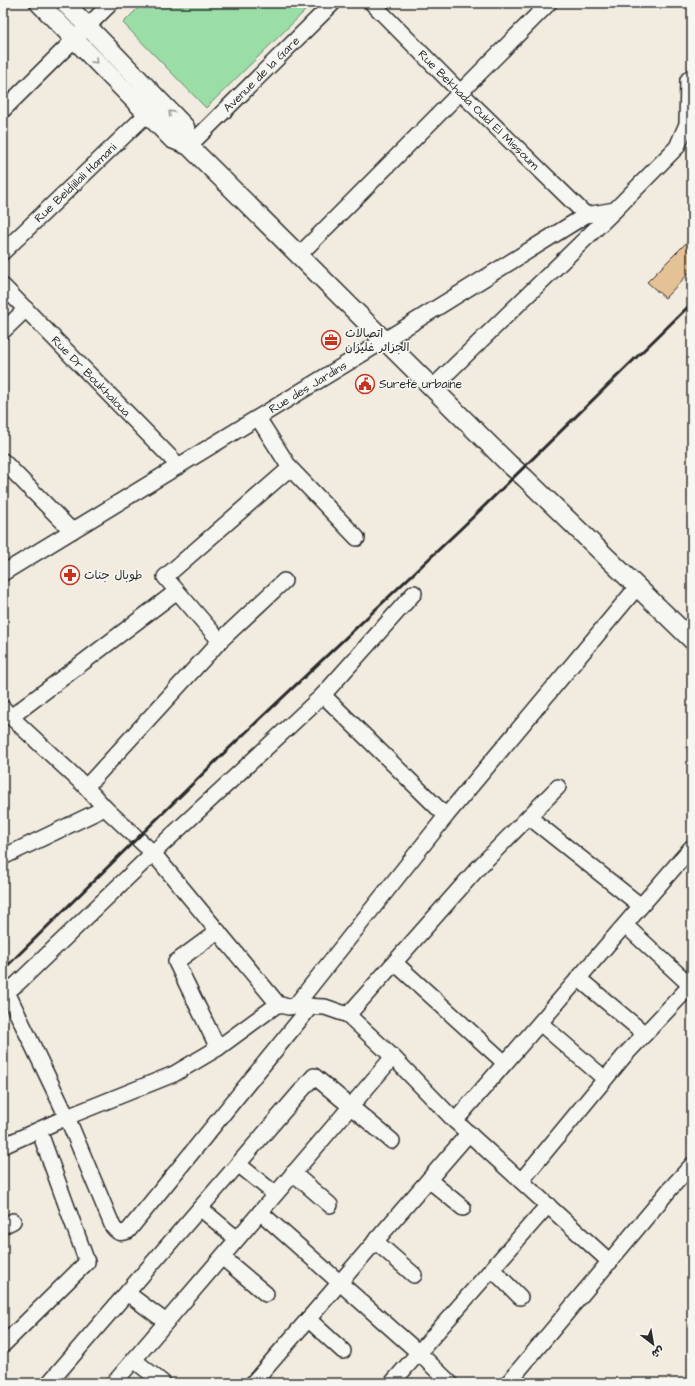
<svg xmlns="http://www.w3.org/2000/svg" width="695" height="1386" font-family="'Architects Daughter','Playpen Sans Arabic',sans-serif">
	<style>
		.built { fill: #eedfca }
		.green { fill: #9bdda7; stroke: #638469 }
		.building { fill: #e4c296; stroke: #2b2b2b }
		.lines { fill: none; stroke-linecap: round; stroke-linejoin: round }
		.minor-casing { stroke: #2b2b2b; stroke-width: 18 }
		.tertiary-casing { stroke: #2b2b2b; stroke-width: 21 }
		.minor { stroke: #f6f6f2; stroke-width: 15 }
		.tertiary { stroke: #f6f6f2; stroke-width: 18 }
		.rail { stroke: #2b2b2b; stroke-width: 3 }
		.oneway { stroke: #90908e }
		.labels { text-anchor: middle; stroke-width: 3; stroke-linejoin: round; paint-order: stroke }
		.street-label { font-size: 12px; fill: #2b2b2b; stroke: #f6f6f2 }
		.poi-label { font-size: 12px; fill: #2b2b2b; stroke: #f6f6f2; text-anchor: start }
	</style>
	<rect width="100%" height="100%" fill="#f2ece0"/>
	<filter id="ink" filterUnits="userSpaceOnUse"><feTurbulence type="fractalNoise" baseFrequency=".025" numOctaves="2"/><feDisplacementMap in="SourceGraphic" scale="8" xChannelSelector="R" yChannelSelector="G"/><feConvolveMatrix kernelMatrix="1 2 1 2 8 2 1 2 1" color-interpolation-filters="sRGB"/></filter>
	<g filter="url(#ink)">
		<path class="built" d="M 3,474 L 13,484 L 3,492 Z"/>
		<path class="green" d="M 143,3 L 313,3 L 206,108 L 123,23 Z"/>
		<path class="building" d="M 692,237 L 692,270 L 665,298 L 647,282 Z"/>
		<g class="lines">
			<g class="minor-casing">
				<g id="minor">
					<path id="s1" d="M 372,3 L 460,92 L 586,215"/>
					<path d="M 3,110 L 111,3"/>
					<path id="s2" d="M 189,146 L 333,3"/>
					<path id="s3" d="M 3,252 L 147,114"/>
					<path d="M 299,255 L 549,3"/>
					<path id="s4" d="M 3,286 L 179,466"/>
					<path d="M 3,331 L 26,309"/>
					<path d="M 432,388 L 615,210 L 677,147 L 687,124 L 688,80 L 692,76"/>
					<path d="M 258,418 L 290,468 L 357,538"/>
					<path d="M 3,461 L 72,531"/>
					<path id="s5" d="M 3,573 L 385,340 L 586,215 L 615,210"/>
					<path d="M 220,641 L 284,581"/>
					<path d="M 323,695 L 446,816"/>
					<path d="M 3,708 L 11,717 L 86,787 L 105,808 L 153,853 L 278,1004 L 288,1007 L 295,1006 L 325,1007 L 348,1015 L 393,1057 L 455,1121 L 610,1262"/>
					<path d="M 11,717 L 177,591"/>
					<path d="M 86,787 L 220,641 L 165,577 L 290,468"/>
					<path d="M 529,817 L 641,906"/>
					<path d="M 3,857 L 105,808"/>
					<path d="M 625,925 L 690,985"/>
					<path d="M 218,931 L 176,962 L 218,1048"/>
					<path d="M 395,963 L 505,1063"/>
					<path d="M 578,978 L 645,1034"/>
					<path d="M 7,992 L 67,1117 L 113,1227 C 118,1233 120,1234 128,1231 L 311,1006"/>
					<path d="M 3,995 L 18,983 L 153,853 L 323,695 L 414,593"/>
					<path d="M 295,1006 L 446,816 L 638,586"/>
					<path d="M 348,1015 L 478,868 L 558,787"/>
					<path d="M 540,1023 L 605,1079"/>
					<path d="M 455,1121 L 692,847"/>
					<path d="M 3,1146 L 67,1117 L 174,1074 L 218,1048 L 278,1004"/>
					<path d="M 238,1164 L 275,1194"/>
					<path d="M 293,1173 L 330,1205"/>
					<path d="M 429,1180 L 463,1208"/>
					<path d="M 521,1181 L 625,1055 L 692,984"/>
					<path d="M 200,1208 L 237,1239"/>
					<path d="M 260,1212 L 419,1353 L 450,1383"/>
					<path d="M 3,1226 L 13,1221"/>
					<path d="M 375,1241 L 414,1275"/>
					<path d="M 222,1257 L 266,1294"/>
					<path d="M 492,1269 L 520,1297"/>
					<path d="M 127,1293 L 166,1322"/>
					<path d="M 308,1319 L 343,1351"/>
					<path d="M 3,1345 L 87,1262 L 39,1130"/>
					<path d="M 134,1360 L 163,1383"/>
					<path d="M 49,1383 L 314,1076 L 392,1141"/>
					<path d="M 114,1383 L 393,1057"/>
					<path d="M 253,1383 L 469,1133"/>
					<path d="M 392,1383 L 548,1205"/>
					<path d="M 508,1383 L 670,1189 L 692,1165"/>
				</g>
			</g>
			<g class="tertiary-casing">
				<path id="tertiary" d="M 39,3 L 172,139 L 189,146 L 509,464 L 525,478 L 692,640
					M 65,3 L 185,127 L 189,146"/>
			</g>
			<use href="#minor" class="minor"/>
			<use href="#tertiary" class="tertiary"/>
			<path class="rail" d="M 3,970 L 223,754 L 472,518 L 692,303"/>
		</g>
		<defs><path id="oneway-chevron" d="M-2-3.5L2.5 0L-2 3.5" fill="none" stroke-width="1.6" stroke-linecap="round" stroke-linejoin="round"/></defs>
		<g class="oneway">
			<use href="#oneway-chevron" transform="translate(95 61) rotate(45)"/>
			<use href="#oneway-chevron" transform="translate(171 113) rotate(-134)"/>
		</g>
	</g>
	<defs>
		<g id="office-ring" transform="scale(1)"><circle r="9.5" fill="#f6f6f2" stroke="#c8321e" stroke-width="1.5"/><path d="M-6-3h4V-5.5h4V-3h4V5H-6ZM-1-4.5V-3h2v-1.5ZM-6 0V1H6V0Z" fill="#c8321e"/></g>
		<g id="civic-ring" transform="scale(1)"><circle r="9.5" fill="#f6f6f2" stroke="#c8321e" stroke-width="1.5"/><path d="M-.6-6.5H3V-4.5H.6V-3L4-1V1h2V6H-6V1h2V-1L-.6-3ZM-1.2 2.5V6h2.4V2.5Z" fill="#c8321e"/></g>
		<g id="pharmacy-ring" transform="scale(1)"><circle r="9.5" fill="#f6f6f2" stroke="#c8321e" stroke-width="1.5"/><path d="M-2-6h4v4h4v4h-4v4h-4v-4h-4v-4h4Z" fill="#c8321e"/></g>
	</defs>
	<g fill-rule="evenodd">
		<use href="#office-ring" x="331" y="340"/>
		<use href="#civic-ring" x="365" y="384"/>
		<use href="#pharmacy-ring" x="70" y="575"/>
	</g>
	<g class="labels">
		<g class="street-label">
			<text dy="4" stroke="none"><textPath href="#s2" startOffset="102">Avenue de la Gare</textPath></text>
			<text dy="4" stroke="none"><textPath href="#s1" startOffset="151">Rue Bekhada Ould El Missoum</textPath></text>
			<text dy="4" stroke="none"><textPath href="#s3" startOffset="100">Rue Beldjillali Hamani</textPath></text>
			<text dy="4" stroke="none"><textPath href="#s4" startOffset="126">Rue Dr Boukhaloua</textPath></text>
			<text dy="4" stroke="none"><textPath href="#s5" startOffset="357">Rue des Jardins</textPath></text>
		</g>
		<g class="poi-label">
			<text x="345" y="337">اتصالات<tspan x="345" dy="14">الجزائر غليزان</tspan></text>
			<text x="379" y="388">Sureté urbaine</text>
			<text x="84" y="579">طوبال جنات</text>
		</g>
	</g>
	<rect width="695" height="1386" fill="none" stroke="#f6f6f2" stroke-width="16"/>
	<rect x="8" y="8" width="679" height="1370" fill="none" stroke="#2b2b2b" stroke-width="1.5" filter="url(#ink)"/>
	<g transform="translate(653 1344) rotate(149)" stroke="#f6f6f2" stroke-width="3" paint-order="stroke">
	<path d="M0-3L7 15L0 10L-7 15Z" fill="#2b2b2b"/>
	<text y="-6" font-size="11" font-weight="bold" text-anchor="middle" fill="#2b2b2b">ش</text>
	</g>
</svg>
